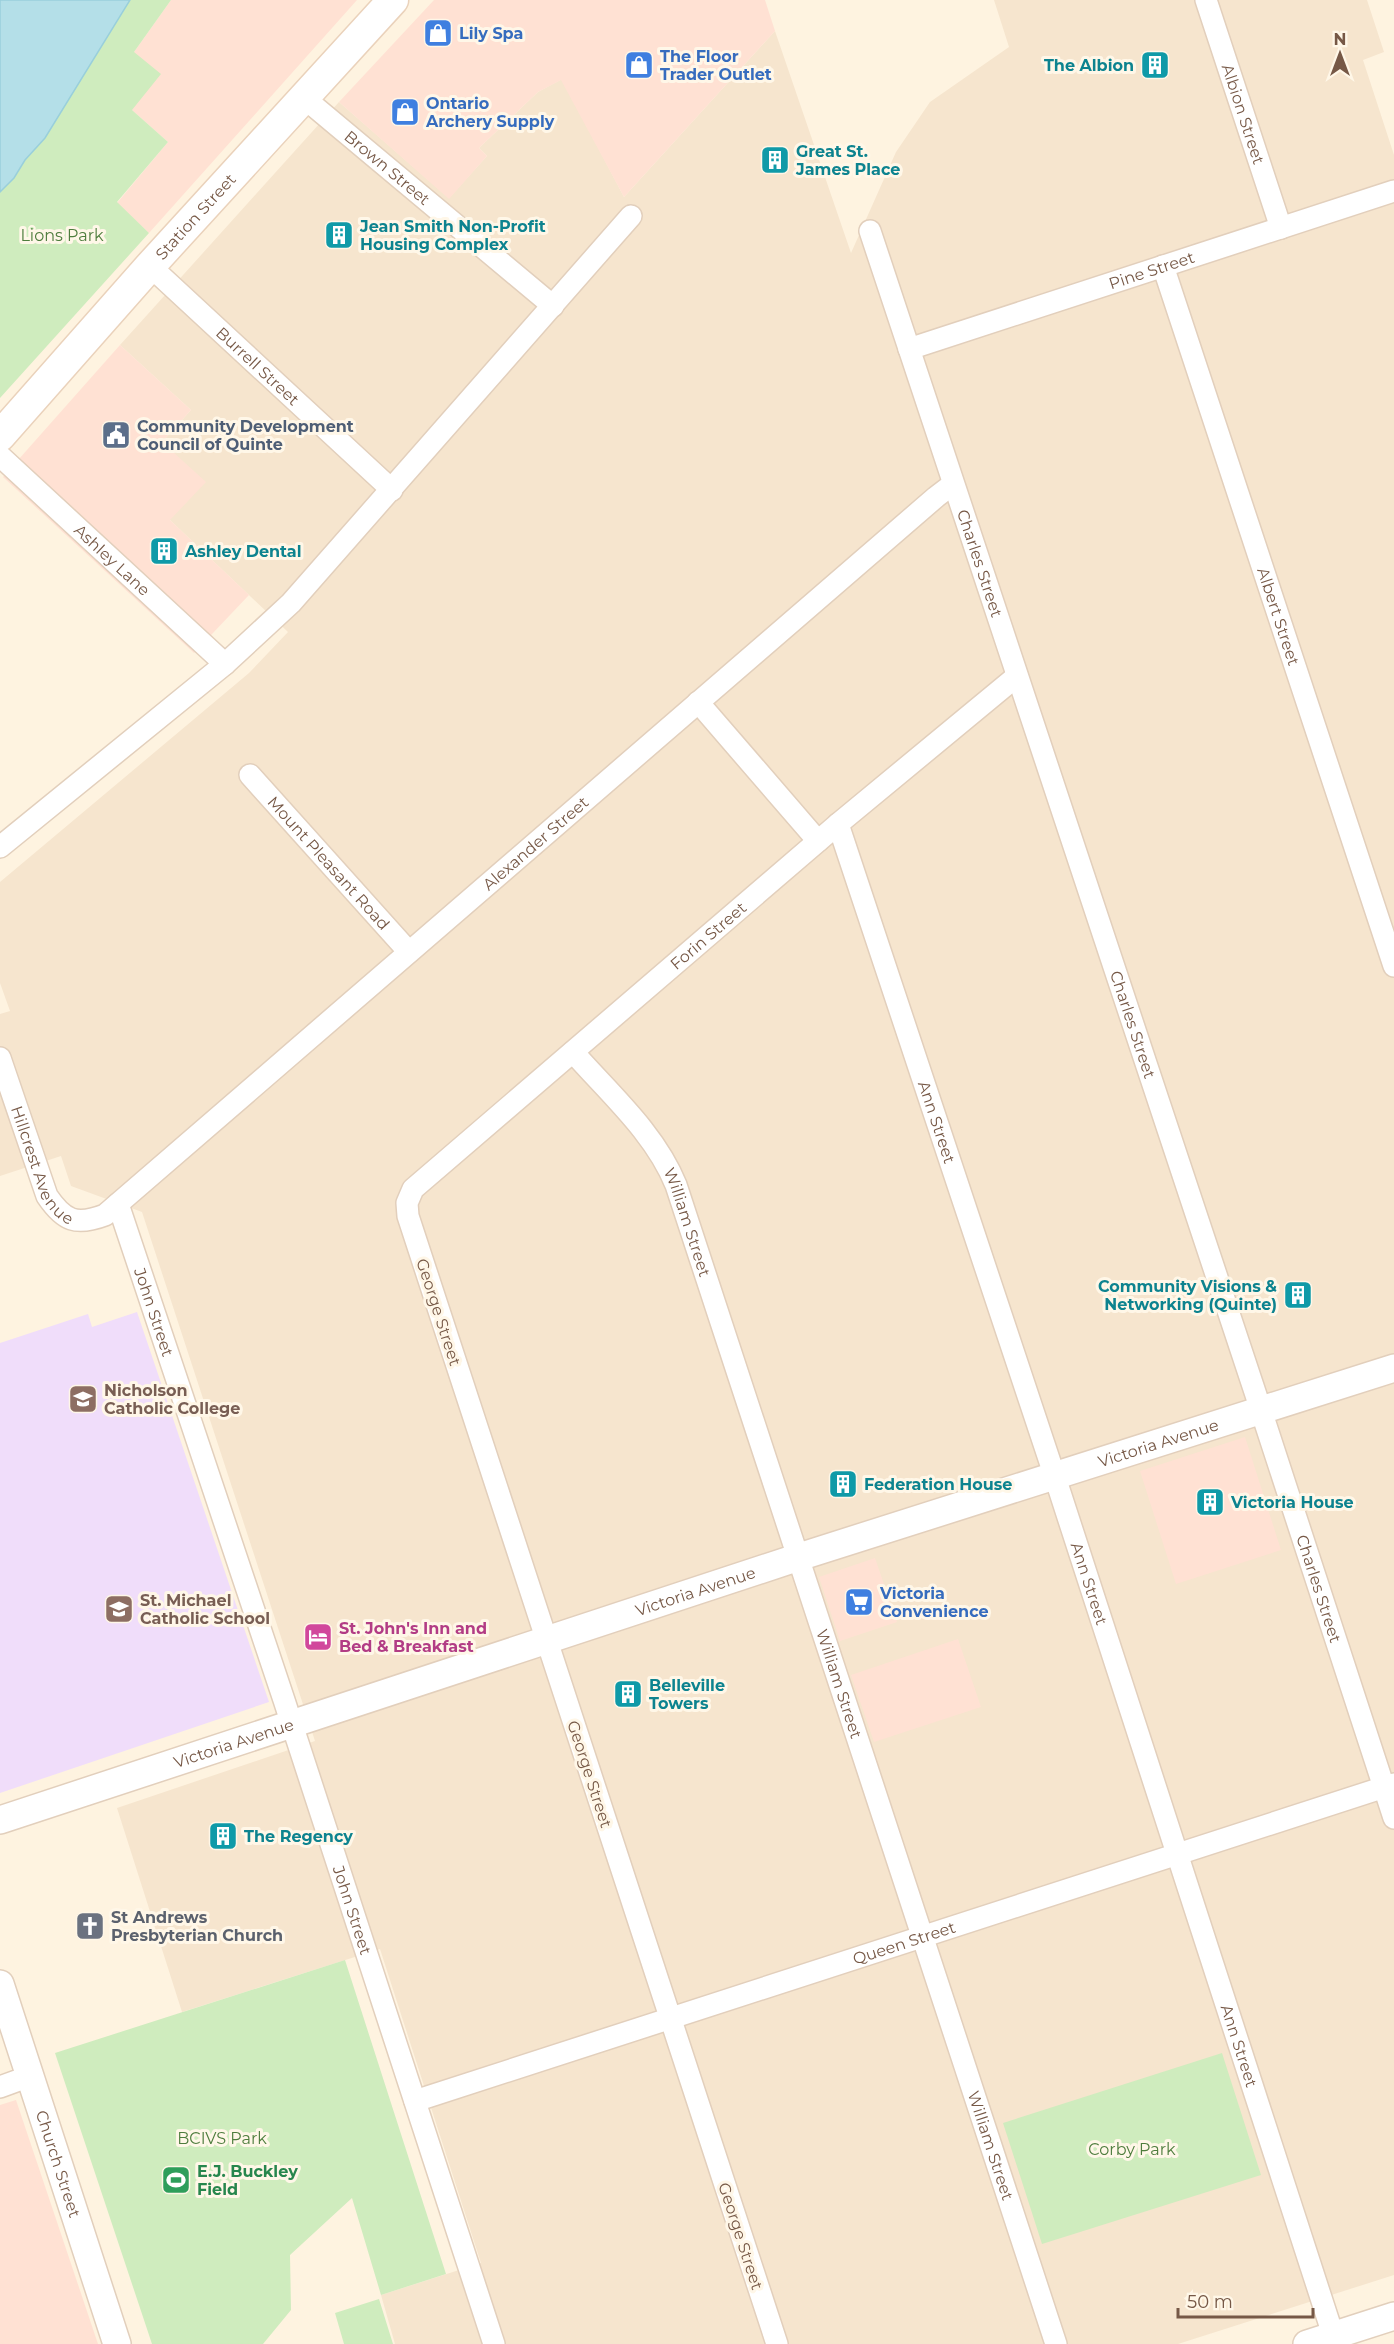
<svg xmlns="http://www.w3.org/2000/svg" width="1394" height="2344" font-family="Montserrat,sans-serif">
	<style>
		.residential { fill: #f6e5ce }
		.commercial { fill: #ffe1d3 }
		.education { fill: #f0ddfa }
		.green { fill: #cfecbe }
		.water { fill: #b4dfe8; stroke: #99cfdb; stroke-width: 1.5 }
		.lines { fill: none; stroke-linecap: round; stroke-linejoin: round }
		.minor-casing { stroke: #e2cfbc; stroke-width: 24 }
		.tertiary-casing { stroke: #e2cfbc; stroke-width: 30 }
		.secondary-casing { stroke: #ead2bb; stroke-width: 33 }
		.minor { stroke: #fff; stroke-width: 21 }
		.tertiary { stroke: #fff; stroke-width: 27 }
		.secondary { stroke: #fff; stroke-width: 30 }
		.labels { text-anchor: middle; stroke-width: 6; stroke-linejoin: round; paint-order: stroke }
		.shop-label { font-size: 16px; font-weight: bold; fill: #366cbe; stroke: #fff7e8; text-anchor: start }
		.culture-label { font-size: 16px; font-weight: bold; fill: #0d838f; stroke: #fff7e8; text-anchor: start }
		.street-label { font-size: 16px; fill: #765846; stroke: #fff7e8 }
		.park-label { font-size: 16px; fill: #4e7d3d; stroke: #fff7e8 }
		.service-label { font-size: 16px; font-weight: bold; fill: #4e5e75; stroke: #fff7e8; text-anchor: start }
		.education-label { font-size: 16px; font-weight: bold; fill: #785e54; stroke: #fff7e8; text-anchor: start }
		.hotel-label { font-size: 16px; font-weight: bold; fill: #b23c85; stroke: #fff7e8; text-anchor: start }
		.worship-label { font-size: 16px; font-weight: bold; fill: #5b616d; stroke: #fff7e8; text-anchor: start }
		.leisure-label { font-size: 16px; font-weight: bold; fill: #27864d; stroke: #fff7e8; text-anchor: start }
	</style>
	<rect width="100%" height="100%" fill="#fef3e0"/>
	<path class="residential" d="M 994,0 L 1367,0 L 1384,52 L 1363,60 L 1394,155 L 1394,2275 L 1178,2344 L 395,2344 L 381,2295 L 481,2263 L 380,1949 L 182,2012 L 117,1808 L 315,1741 L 142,1212 L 71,1186 L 61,1156 L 0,1176 L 0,1014 L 10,1011 L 0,983 L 0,882 L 249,673 L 288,632 L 170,520 L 162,442 L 191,410 L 120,345 L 339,102 L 449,198 L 487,156 L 479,148 L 538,92 L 562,79 L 624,197 L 775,31 L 851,253 L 896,152 L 930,102 L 1009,47 Z"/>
	<path class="commercial" d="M 171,0 L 357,0 L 149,233 L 117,203 L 168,142 L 132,110 L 134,52 Z
		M 434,0 L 765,0 L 775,31 L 624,197 L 561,80 L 538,92 L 479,148 L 487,156 L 449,199 L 339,102 Z
		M 120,345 L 191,410 L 162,442 L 206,482 L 170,520 L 249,595 L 194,653 L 3,477 Z
		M 1245,1437 L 1281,1550 L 1176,1584 L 1140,1471 Z
		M 875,1558 L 897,1622 L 840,1641 L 819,1577 Z
		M 958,1639 L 981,1707 L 874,1742 L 851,1675 Z
		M 16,2100 L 98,2344 L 0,2344 L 0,2105 Z"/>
	<path class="education" d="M 137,1312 L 269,1702 L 0,1793 L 0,1343 L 88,1314 L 92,1327 Z"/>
	<path class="green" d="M 130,0 L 171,0 L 134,52 L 161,74 L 132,110 L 168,142 L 117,202 L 149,233 L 0,398 L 0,192 L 14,178 L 25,160 L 45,138 Z
		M 345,1960 L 446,2274 L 381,2295 L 352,2198 L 290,2255 L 291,2310 L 263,2344 L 152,2344 L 55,2053 Z
		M 1222,2053 L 1261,2175 L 1042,2244 L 1003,2123 Z
		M 379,2299 L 393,2344 L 344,2344 L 335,2313 Z"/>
	<path class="water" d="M 0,0 L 130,0 L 45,138 L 25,160 L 14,178 L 0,192 Z"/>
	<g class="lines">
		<g class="minor-casing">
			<g id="minor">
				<path id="s1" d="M 1206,0 L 1281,228"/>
				<path id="s2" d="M 303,97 L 553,306"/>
				<path id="s3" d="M 870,231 L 1255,1392 L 1394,1818"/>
				<path id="s4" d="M 150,266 L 392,490"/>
				<path id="s5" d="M 1163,266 L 1394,966"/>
				<path id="s6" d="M 909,349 L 1394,191"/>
				<path id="s7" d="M 0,456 L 225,664"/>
				<path d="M 698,702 L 818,841"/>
				<path id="s8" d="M 250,775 L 409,952"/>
				<path id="s9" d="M 838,824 L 1055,1477 L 1336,2344"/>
				<path d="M 0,847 L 225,664 L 291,603 L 631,216"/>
				<path id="s10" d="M 573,1052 C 609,1093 655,1133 676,1185 L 1056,2344"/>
				<path id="s11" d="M 0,1058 L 47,1196 C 64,1221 76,1226 105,1215 L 936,497 L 953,484"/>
				<path id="s12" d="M 118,1204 L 284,1700 L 494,2344"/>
				<path d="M 0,2087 L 30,2076"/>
				<path id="s13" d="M 415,2101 L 1394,1784"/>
				<path id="s14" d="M 777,2344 L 408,1216 L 407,1203 L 413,1189 L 838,824 L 1017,676"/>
			</g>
		</g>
		<g class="tertiary-casing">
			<g id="tertiary">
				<path id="s15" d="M 0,1820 L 799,1557 L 1394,1368"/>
				<path id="s16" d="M 0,1984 L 117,2344"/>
				<path d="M 1307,2344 L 1394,2316"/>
			</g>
		</g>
		<g class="secondary-casing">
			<g id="secondary">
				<path id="s17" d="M 0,436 L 150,266 L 393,0"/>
			</g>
		</g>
		<use href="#minor" class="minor"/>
		<use href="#tertiary" class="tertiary"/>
		<use href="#secondary" class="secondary"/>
	</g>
	<defs>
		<g id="shop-square" transform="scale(1.5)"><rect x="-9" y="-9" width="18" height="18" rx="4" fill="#3f7fe0" stroke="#fff7e8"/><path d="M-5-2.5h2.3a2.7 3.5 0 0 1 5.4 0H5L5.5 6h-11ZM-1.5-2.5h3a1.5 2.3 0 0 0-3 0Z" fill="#fff"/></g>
		<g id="building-square" transform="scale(1.5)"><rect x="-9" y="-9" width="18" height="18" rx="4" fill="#0f9aa8" stroke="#fff7e8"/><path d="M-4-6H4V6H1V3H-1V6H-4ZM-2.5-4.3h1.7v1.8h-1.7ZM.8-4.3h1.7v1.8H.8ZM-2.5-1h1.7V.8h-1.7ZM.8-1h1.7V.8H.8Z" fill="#fff"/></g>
		<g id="civic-square" transform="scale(1.5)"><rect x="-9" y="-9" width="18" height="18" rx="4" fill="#5c6f8a" stroke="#fff7e8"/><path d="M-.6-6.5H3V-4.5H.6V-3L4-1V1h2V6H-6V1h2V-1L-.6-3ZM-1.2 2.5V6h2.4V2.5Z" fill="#fff"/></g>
		<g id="school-square" transform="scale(1.5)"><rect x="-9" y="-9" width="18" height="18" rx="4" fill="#8d6e63" stroke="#fff7e8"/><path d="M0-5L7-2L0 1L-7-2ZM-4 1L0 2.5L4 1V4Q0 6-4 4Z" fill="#fff"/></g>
		<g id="supermarket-square" transform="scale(1.5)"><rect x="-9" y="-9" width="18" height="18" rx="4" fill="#3f7fe0" stroke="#fff7e8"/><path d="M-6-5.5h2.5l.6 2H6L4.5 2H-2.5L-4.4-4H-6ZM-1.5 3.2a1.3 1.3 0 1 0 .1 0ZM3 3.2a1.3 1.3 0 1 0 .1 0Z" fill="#fff"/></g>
		<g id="hotel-square" transform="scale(1.5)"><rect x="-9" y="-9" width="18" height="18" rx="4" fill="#d1479c" stroke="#fff7e8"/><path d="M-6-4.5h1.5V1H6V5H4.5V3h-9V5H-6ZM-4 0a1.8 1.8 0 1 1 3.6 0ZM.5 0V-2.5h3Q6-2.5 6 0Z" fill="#fff"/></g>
		<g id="church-square" transform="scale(1.5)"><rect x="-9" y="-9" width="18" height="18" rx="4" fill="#6b7280" stroke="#fff7e8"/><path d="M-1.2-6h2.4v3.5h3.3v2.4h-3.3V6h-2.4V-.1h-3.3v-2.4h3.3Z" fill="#fff"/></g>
		<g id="stadium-square" transform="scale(1.5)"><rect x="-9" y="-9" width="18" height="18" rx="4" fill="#2e9e5b" stroke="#fff7e8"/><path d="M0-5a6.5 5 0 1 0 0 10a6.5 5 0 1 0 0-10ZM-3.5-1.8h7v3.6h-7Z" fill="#fff"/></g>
	</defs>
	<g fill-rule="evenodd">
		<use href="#shop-square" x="438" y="33"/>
		<use href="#shop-square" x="639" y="65"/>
		<use href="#building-square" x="1155" y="65"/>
		<use href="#shop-square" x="405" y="112"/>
		<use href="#building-square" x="775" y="160"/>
		<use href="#building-square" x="339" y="235"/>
		<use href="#civic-square" x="116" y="435"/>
		<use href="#building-square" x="164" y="551"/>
		<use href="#building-square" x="1298" y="1295"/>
		<use href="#school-square" x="83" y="1399"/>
		<use href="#building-square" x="843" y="1484"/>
		<use href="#building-square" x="1210" y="1502"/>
		<use href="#supermarket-square" x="859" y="1602"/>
		<use href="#school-square" x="119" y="1609"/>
		<use href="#hotel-square" x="318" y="1637"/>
		<use href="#building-square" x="628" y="1694"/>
		<use href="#building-square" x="223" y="1836"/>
		<use href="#church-square" x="90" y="1926"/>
		<use href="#stadium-square" x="176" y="2180"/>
	</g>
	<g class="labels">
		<g class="shop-label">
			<text x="459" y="39">Lily Spa</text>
			<text x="660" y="62">The Floor<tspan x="660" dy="18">Trader Outlet</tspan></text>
			<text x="426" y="109">Ontario<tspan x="426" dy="18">Archery Supply</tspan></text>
			<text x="880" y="1599">Victoria<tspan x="880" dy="18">Convenience</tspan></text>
		</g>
		<g class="culture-label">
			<text x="1134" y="71" text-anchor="end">The Albion</text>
			<text x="796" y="157">Great St.<tspan x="796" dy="18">James Place</tspan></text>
			<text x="360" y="232">Jean Smith Non-Profit<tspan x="360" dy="18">Housing Complex</tspan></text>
			<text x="185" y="557">Ashley Dental</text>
			<text x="1277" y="1292" text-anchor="end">Community Visions &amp;<tspan x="1277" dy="18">Networking (Quinte)</tspan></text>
			<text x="864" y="1490">Federation House</text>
			<text x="1231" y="1508">Victoria House</text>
			<text x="649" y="1691">Belleville<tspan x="649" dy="18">Towers</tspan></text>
			<text x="244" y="1842">The Regency</text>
		</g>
		<g class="street-label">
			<text dy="6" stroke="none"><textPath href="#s1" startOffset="120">Albion Street</textPath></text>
			<text dy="6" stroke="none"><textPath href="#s2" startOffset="110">Brown Street</textPath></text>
			<text dy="6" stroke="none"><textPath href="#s17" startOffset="294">Station Street</textPath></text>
			<text dy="6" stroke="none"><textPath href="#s6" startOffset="255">Pine Street</textPath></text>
			<text dy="6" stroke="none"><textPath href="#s4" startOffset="147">Burrell Street</textPath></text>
			<text dy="6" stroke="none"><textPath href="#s7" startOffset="153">Ashley Lane</textPath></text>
			<text dy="6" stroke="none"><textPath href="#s3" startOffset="350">Charles Street</textPath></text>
			<text dy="6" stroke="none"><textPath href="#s5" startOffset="369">Albert Street</textPath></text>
			<text dy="6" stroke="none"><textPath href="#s11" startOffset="783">Alexander Street</textPath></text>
			<text dy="6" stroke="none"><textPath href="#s8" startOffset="118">Mount Pleasant Road</textPath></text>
			<text dy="6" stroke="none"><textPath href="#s14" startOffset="1604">Forin Street</textPath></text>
			<text dy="6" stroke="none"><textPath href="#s3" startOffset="836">Charles Street</textPath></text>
			<text dy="6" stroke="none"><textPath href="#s9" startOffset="314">Ann Street</textPath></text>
			<text dy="6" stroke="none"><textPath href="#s11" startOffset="116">Hillcrest Avenue</textPath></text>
			<text dy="6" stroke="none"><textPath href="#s10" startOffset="208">William Street</textPath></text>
			<text dy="6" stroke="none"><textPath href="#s12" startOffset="114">John Street</textPath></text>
			<text transform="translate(439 1312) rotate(72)" y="6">George Street</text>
			<text dy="6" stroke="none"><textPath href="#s15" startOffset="1218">Victoria Avenue</textPath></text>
			<text dy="6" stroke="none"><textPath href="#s9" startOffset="800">Ann Street</textPath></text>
			<text dy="6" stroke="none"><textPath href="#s3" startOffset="1430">Charles Street</textPath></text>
			<text dy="6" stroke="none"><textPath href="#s15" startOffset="732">Victoria Avenue</textPath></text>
			<text dy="6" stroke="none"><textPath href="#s10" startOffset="694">William Street</textPath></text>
			<text dy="6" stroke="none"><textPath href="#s15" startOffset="246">Victoria Avenue</textPath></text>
			<text transform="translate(590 1774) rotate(72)" y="6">George Street</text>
			<text dy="6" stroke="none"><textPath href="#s12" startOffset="744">John Street</textPath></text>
			<text dy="6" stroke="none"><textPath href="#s13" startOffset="514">Queen Street</textPath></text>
			<text dy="6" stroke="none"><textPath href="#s9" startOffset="1286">Ann Street</textPath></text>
			<text dy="6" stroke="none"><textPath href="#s10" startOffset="1180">William Street</textPath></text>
			<text dy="6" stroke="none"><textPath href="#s16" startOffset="189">Church Street</textPath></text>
			<text transform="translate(741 2236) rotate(72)" y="6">George Street</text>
		</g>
		<g class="park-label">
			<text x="62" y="241">Lions Park</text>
			<text x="222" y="2144">BCIVS Park</text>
			<text x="1132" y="2155">Corby Park</text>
		</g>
		<g class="service-label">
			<text x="137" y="432">Community Development<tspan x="137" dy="18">Council of Quinte</tspan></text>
		</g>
		<g class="education-label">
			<text x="104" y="1396">Nicholson<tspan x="104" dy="18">Catholic College</tspan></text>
			<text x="140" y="1606">St. Michael<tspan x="140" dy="18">Catholic School</tspan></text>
		</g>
		<g class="hotel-label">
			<text x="339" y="1634">St. John's Inn and<tspan x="339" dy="18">Bed &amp; Breakfast</tspan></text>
		</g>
		<g class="worship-label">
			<text x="111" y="1923">St Andrews<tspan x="111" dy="18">Presbyterian Church</tspan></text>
		</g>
		<g class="leisure-label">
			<text x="197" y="2177">E.J. Buckley<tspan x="197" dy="18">Field</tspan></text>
		</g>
	</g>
	<g transform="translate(1340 54)" stroke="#fff7e8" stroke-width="4.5" paint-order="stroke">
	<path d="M0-4.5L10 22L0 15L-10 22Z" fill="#765846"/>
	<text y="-9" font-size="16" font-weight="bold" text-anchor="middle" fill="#765846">N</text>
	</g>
	<path d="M1178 2308v9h135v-9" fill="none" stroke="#765846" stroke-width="3"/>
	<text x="1187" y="2308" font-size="18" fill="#765846" stroke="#fff7e8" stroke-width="4.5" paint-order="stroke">50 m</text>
</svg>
